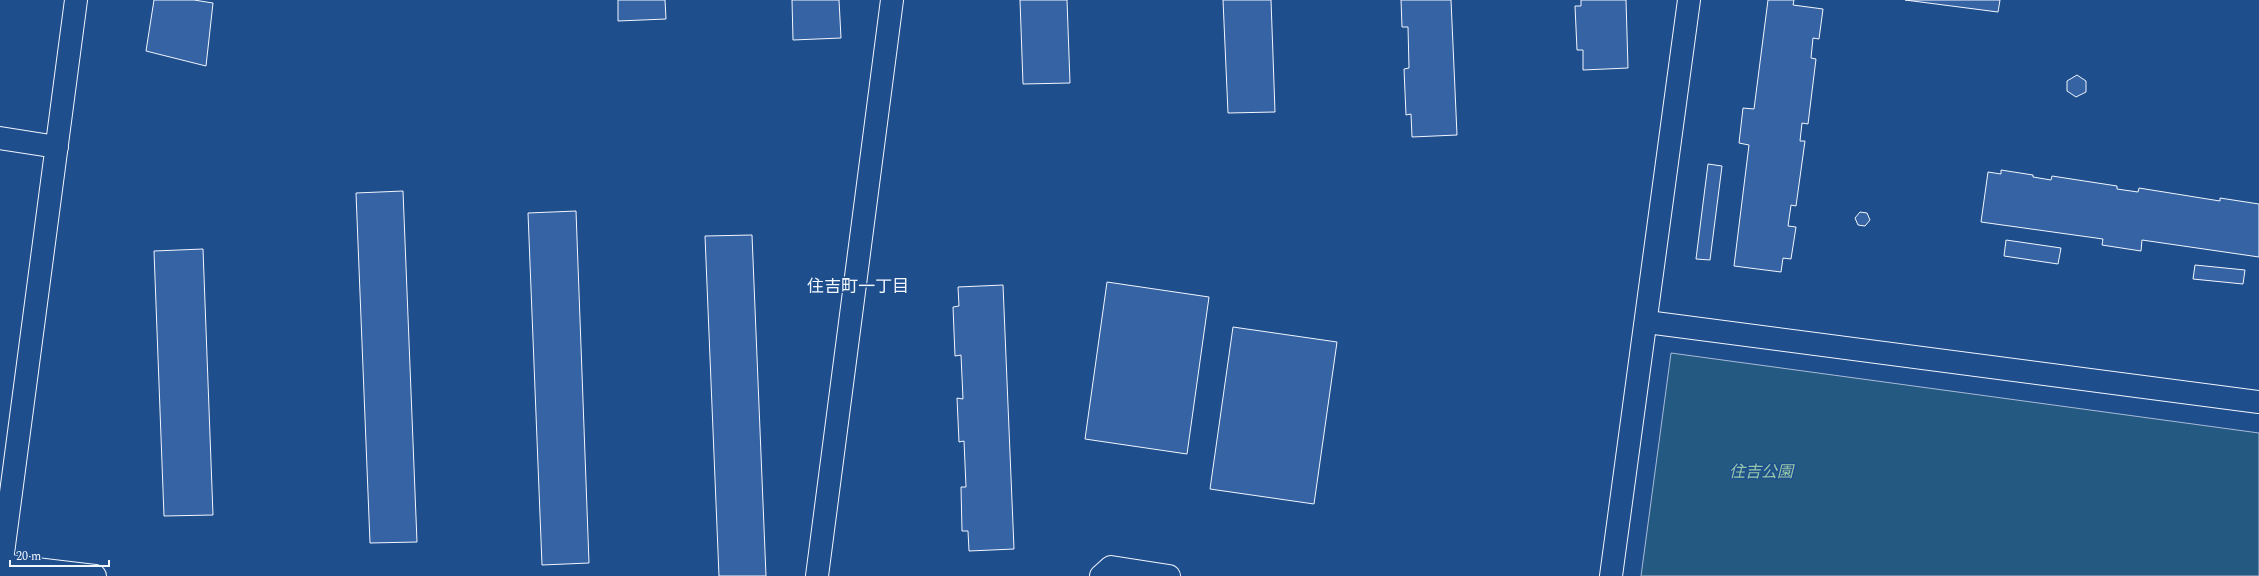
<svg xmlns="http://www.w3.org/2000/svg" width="2259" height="576" font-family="Spectral,'Noto Sans JP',serif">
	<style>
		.green { fill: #245a82; stroke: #a8bbd7 }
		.building { fill: #3563a3; stroke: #f2f6ff }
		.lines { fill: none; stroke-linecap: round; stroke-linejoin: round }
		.minor-casing { stroke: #f2f6ff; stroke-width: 24 }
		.minor { stroke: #1f4e8c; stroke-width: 22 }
		.labels { text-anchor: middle; stroke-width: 3; stroke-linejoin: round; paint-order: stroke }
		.park-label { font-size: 16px; font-style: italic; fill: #97c8a6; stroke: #1f4e8c }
		.neighbourhood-label { font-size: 17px; fill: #f2f6ff; stroke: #1f4e8c }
	</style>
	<rect width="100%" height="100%" fill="#1f4e8c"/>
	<path class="green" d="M 1671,353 L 2259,433 L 2259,576 L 1641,576 Z"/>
	<path class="building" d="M 154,0 L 194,0 L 213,3 L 206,66 L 146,51 Z
		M 618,0 L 665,0 L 666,19 L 618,21 Z
		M 792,0 L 839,0 L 841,38 L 793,40 Z
		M 1020,0 L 1067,0 L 1070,83 L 1023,84 Z
		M 1223,0 L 1271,0 L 1275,112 L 1228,113 Z
		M 1401,0 L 1451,0 L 1457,135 L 1412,137 L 1411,114 L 1406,115 L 1404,69 L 1409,68 L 1408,27 L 1402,27 Z
		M 1581,0 L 1626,0 L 1628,68 L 1583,70 L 1583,50 L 1577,50 L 1575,6 L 1581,6 Z
		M 1768,0 L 1794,0 L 1793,5 L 1823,9 L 1819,39 L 1813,38 L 1811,58 L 1816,59 L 1808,124 L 1802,123 L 1800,141 L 1805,141 L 1796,206 L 1791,205 L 1788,226 L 1796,227 L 1791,259 L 1783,258 L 1781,272 L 1734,266 L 1749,145 L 1739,143 L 1743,108 L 1754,109 Z
		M 1905,0 L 2000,0 L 1998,12 Z
		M 2077,75 L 2086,81 L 2086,92 L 2076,97 L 2067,91 L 2067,81 Z
		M 1708,164 L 1722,166 L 1710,260 L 1696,259 Z
		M 2001,170 L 2033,175 L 2033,177 L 2051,180 L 2052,176 L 2117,186 L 2117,189 L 2138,192 L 2139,188 L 2220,201 L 2220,198 L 2259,204 L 2259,257 L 2142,240 L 2141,251 L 2102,245 L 2103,239 L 1981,222 L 1988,172 L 2001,174 Z
		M 403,191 L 417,542 L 370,543 L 356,193 Z
		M 576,211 L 589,563 L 542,565 L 528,213 Z
		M 1860,212 L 1867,213 L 1870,220 L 1865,226 L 1858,225 L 1855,218 Z
		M 752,235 L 766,576 L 719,576 L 705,236 Z
		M 2006,240 L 2061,248 L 2058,264 L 2004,256 Z
		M 203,249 L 213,515 L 164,516 L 154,251 Z
		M 2195,265 L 2245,270 L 2243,284 L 2193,279 Z
		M 1107,282 L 1209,297 L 1187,454 L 1085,439 Z
		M 1003,285 L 1014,549 L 969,551 L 968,531 L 962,531 L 961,487 L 966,487 L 964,441 L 959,442 L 957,398 L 963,399 L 961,355 L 955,356 L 953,307 L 959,306 L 958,287 Z
		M 1233,327 L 1337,342 L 1314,504 L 1210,489 Z"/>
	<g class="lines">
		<g class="minor-casing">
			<path id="minor" d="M 0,138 L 57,147
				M 1647,322 L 2259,402
				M 2,565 L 95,576
				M 0,576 L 76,0
				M 817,576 L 892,0
				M 1101,576 L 1111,567 L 1169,576
				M 1611,576 L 1689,0"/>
		</g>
		<use href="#minor" class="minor"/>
	</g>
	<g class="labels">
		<g class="park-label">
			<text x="1761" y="477">住吉公園</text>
		</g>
		<g class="neighbourhood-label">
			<text x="858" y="292">住吉町一丁目</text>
		</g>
	</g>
	<path d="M10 560v6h99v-6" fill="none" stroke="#f2f6ff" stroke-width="2"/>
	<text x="16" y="560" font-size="12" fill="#f2f6ff" stroke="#1f4e8c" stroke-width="3" paint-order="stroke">20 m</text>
</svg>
